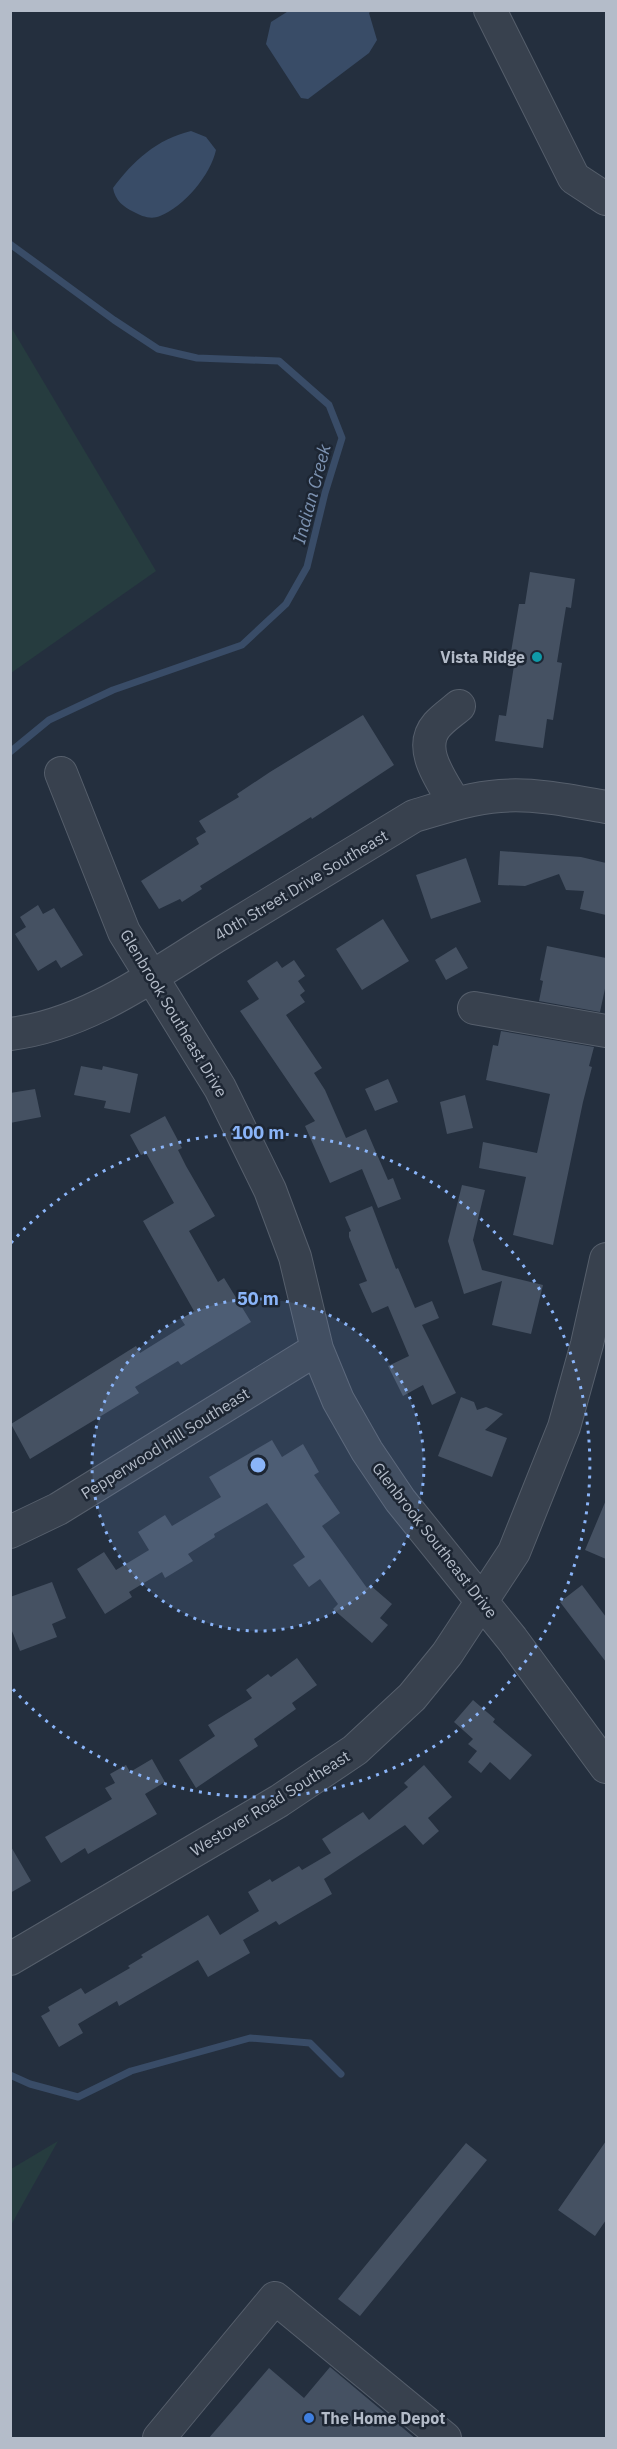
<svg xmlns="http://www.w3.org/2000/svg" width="617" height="2449" font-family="'IBM Plex Sans',sans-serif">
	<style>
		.green { fill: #263c3f }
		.water { fill: #394c67 }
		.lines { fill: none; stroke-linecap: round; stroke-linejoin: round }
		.stream { stroke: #394c67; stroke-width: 7 }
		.building { fill: #455162 }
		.minor-casing { stroke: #565f6c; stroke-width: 34 }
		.minor { stroke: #38414e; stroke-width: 32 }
		.ring { fill: none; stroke: #8ab4f8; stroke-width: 3; stroke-dasharray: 3 6 }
		.culture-dot { fill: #0f9aa8; stroke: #1d2633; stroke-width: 2 }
		.shop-dot { fill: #3f7fe0; stroke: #1d2633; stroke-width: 2 }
		.labels { text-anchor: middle; stroke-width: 5; stroke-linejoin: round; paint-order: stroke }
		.poi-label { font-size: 16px; font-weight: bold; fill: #b4bcc9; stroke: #1d2633; text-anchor: end }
		.street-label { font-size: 16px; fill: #b4bcc9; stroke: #1d2633 }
		.water-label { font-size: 18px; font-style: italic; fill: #7c92b1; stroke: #1d2633 }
		.centre { fill: #8ab4f8; stroke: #1d2633; stroke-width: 3 }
		.ring-label { font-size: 18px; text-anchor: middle; font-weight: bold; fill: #8ab4f8; stroke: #1d2633; stroke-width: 5; stroke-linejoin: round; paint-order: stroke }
	</style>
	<rect width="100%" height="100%" fill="#242f3e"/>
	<path class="green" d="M 11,327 L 156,571 L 11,673 L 10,673 Z
		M 58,2141 L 11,2225 L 11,2169 Z"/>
	<path class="water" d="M 290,10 L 371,11 L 369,13 L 377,40 L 369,53 L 308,99 L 301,98 L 266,44 L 271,22 Z
		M 191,131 L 206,137 L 216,150 C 211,174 184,207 160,216 C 151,220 141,216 134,212 C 123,207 115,200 113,188 C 133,161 157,139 191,131 Z"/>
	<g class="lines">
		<path class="stream" d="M 10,244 L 114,320 L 158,349 L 197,358 L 279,361 L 329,405 L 342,438 L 325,493 L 307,567 L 286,604 L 242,645 L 113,690 L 49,720 L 10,752
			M 10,2075 L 30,2084 L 78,2097 L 131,2071 L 250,2038 L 310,2043 L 341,2074"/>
	</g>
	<path class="building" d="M 530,572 L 575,579 L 571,608 L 566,607 L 557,662 L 562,663 L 553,720 L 547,719 L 543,748 L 495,741 L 499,715 L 506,716 L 516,653 L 511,652 L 519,604 L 525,604 Z
		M 363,715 L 394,765 L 312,819 L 311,817 L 200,886 L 202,889 L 182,902 L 180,899 L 159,909 L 141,881 L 199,844 L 196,838 L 206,832 L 199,821 L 239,797 L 237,794 L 270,772 Z
		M 500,851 L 581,857 L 606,863 L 606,915 L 580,909 L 584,891 L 566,890 L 559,874 L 525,886 L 498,885 Z
		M 466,858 L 481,902 L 431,919 L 416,875 Z
		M 38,905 L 43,914 L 54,908 L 83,955 L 61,968 L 56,960 L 38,971 L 15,934 L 26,927 L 20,917 Z
		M 383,919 L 409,961 L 362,990 L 336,949 Z
		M 547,946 L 606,958 L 606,984 L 600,1012 L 539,1001 L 543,981 L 540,980 Z
		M 456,947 L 468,968 L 446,980 L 435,960 Z
		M 294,960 L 305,976 L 298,981 L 305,991 L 300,995 L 305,1002 L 286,1015 L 322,1068 L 314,1073 L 325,1090 L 346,1138 L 366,1129 L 388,1180 L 393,1178 L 401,1199 L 378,1208 L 362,1169 L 330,1183 L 305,1126 L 315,1121 L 240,1011 L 259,999 L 247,981 L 277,961 L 282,968 Z
		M 501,1031 L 594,1047 L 589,1066 L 592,1067 L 583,1102 L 553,1245 L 513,1235 L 526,1177 L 479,1168 L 483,1142 L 537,1153 L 550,1094 L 486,1080 L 493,1045 L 498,1046 Z
		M 81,1066 L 102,1070 L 103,1066 L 138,1074 L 130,1113 L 104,1108 L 106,1101 L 74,1095 Z
		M 388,1079 L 398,1102 L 375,1111 L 365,1089 Z
		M 35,1089 L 41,1117 L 10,1123 L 10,1093 Z
		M 465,1095 L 473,1128 L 447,1134 L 440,1102 Z
		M 165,1116 L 182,1148 L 178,1150 L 186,1166 L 215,1216 L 189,1231 L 218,1282 L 224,1278 L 251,1322 L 181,1365 L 178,1361 L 135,1387 L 139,1393 L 30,1459 L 11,1424 L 136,1346 L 140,1353 L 185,1325 L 181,1319 L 194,1311 L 143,1221 L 174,1203 L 146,1153 L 141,1155 L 130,1135 Z
		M 462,1185 L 485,1190 L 473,1240 L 482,1270 L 543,1285 L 531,1334 L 492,1325 L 502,1281 L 464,1294 L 448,1241 Z
		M 372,1206 L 396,1269 L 398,1268 L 415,1308 L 432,1301 L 439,1318 L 422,1325 L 456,1393 L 432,1405 L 423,1385 L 403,1396 L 388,1366 L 409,1356 L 388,1306 L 372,1313 L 359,1284 L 367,1281 L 349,1237 L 349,1232 L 351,1231 L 345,1217 Z
		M 461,1397 L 474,1402 L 477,1410 L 486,1407 L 503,1414 L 485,1430 L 507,1438 L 492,1477 L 438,1456 Z
		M 272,1440 L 282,1457 L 303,1444 L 319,1472 L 314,1475 L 340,1513 L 322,1526 L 367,1588 L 370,1585 L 392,1604 L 380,1618 L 388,1625 L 372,1643 L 333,1609 L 338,1604 L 320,1579 L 309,1587 L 293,1565 L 305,1557 L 267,1503 L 214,1534 L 215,1537 L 188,1554 L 193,1561 L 165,1578 L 162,1572 L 129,1592 L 132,1597 L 105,1614 L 77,1569 L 104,1552 L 116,1570 L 149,1550 L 138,1532 L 165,1515 L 172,1526 L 221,1497 L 209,1477 Z
		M 606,1500 L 606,1559 L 585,1550 Z
		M 52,1582 L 66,1618 L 52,1624 L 57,1637 L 20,1651 L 10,1626 L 10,1597 Z
		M 582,1585 L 606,1617 L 606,1662 L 560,1602 Z
		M 297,1658 L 317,1685 L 292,1703 L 296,1709 L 254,1739 L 258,1746 L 196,1788 L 179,1760 L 215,1736 L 208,1725 L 252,1698 L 246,1690 L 268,1674 L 271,1677 Z
		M 473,1700 L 495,1719 L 493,1722 L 532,1755 L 510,1780 L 490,1762 L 481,1773 L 468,1762 L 477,1751 L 468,1744 L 473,1739 L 454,1722 Z
		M 152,1759 L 165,1782 L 145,1794 L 157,1814 L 88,1854 L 85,1848 L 61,1863 L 45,1837 L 112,1799 L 105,1788 L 115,1783 L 110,1774 L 126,1765 L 130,1772 Z
		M 424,1765 L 452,1797 L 428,1818 L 439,1831 L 423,1845 L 405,1825 L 324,1879 L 332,1894 L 279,1925 L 276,1921 L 243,1940 L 250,1953 L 208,1977 L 198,1960 L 119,2006 L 117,2001 L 78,2024 L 83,2033 L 59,2047 L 41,2016 L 50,2011 L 48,2007 L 81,1988 L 85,1994 L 130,1968 L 128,1966 L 143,1957 L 141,1955 L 208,1915 L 220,1935 L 259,1911 L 248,1892 L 270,1879 L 272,1882 L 299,1866 L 302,1870 L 331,1853 L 322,1839 L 363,1812 L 369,1820 L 408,1787 L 404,1783 Z
		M 10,1845 L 31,1881 L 10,1893 Z
		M 606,2141 L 606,2220 L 595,2236 L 558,2210 Z
		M 466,2143 L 487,2160 L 360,2316 L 338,2299 Z
		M 330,2367 L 416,2439 L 208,2439 L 269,2368 L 304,2398 Z"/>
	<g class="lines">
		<g class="minor-casing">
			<path id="minor" d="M 490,10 L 574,178 L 606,199
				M 61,773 L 124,932 L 220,1088 L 270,1190 L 295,1257 L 317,1349 L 338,1400 L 367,1451 L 400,1500 L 512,1639 L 606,1767
				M 455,804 C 443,782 416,749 437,725 C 443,718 452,712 459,706
				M 474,1008 L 606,1031
				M 10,1034 C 86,1025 152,976 215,937 C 281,897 347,857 414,816 C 441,808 471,798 500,796 C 535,793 572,801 606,807
				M 10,1532 L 58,1509 L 317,1349
				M 10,1959 L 279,1801 L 355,1750 L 412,1697 L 447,1654 L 514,1552 L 564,1427 L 587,1344 L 606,1259
				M 159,2438 L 275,2298 L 445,2438"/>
		</g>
		<use href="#minor" class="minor"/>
	</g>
	<circle cx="258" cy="1465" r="166" fill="#8ab4f8" fill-opacity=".12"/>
	<g class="ring">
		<circle cx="258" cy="1465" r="166"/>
		<path d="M11 1243A332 332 0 1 1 11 1687"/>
	</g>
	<circle class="culture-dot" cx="537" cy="657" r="6"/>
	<circle class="shop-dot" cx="309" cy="2418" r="6"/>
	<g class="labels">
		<g class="poi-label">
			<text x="525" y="663">Vista Ridge</text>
			<text x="321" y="2424" text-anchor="start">The Home Depot</text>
		</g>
		<g class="street-label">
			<text transform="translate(301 885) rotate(-31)" y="6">40th Street Drive Southeast</text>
			<text transform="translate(174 1013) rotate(59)" y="6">Glenbrook Southeast Drive</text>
			<text transform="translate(165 1443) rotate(-32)" y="6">Pepperwood Hill Southeast</text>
			<text transform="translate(435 1540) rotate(52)" y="6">Glenbrook Southeast Drive</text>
			<text transform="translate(270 1803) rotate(-32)" y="6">Westover Road Southeast</text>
		</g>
		<g class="water-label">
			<text transform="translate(312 494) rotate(-75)" y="6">Indian Creek</text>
		</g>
	</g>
	<circle cx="258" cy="1465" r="9" class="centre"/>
	<g class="ring-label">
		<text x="258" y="1139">100 m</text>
		<text x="258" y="1305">50 m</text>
	</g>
	<rect width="617" height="2449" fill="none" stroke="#b4bcc9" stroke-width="24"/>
</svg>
